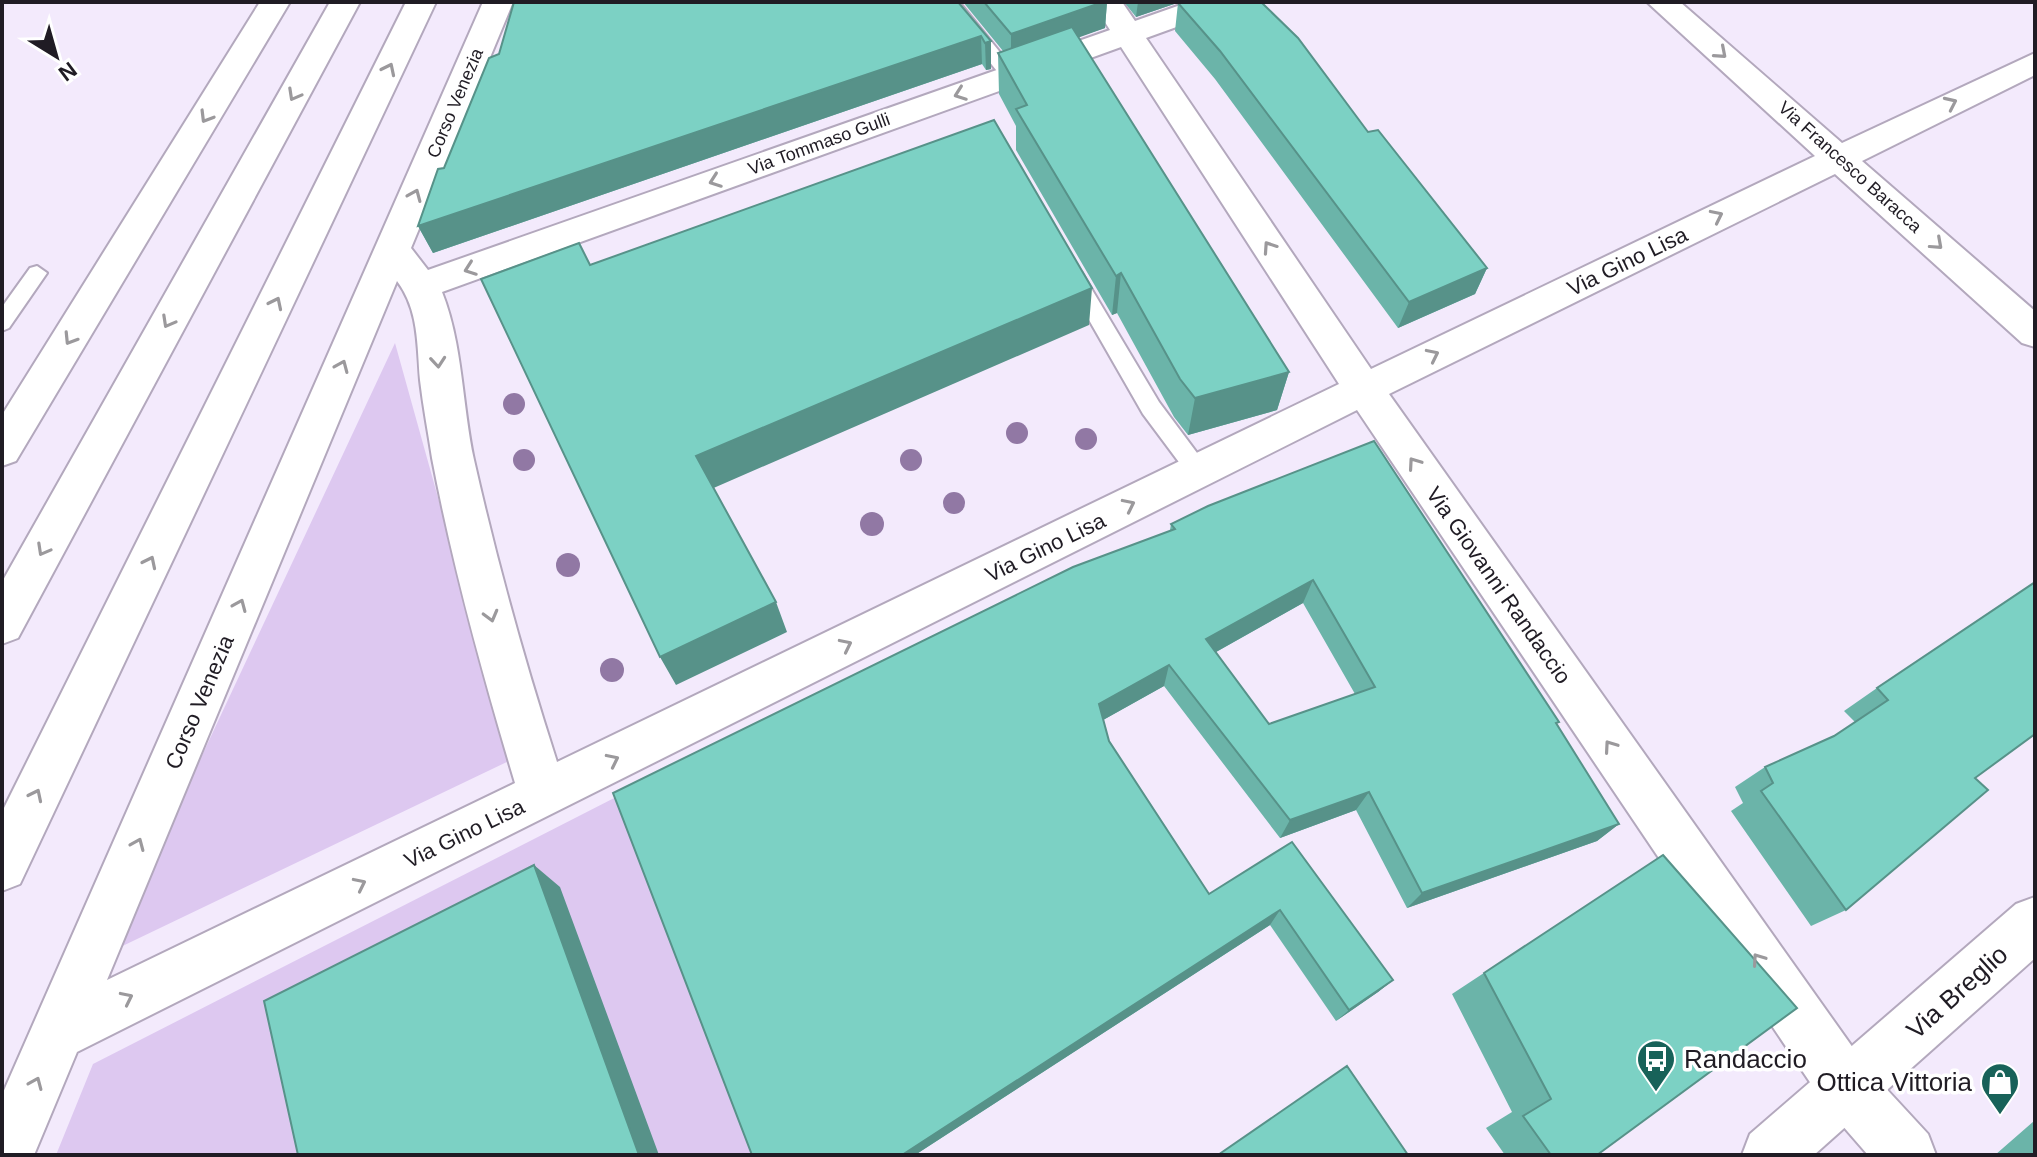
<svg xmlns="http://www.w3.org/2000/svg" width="2037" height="1157" font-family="Arial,sans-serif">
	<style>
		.green { fill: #ddc8f0 }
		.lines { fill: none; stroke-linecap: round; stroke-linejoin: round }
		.service-casing { stroke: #b3a8bd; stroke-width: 4 }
		.minor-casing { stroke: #b3a8bd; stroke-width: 4 }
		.tertiary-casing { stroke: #b3a8bd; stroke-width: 4 }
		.primary-casing { stroke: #b3a8bd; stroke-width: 4 }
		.service { fill: #fff; fill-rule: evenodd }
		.minor { fill: #fff; fill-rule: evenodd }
		.tertiary { fill: #fff; fill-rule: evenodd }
		.primary { fill: #fff; fill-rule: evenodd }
		.tree { fill: #9178a4 }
		.wall { fill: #6bb4a9; fill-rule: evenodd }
		.shaded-wall { fill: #579289 }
		.building { fill: #7cd1c4; stroke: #579289; stroke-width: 2; fill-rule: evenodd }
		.oneway { stroke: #9b999c }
		.labels { text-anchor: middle; stroke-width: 7; stroke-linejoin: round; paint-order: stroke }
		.far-street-label { font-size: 18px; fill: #201c24; stroke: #fff }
		.street-label { font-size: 22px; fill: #201c24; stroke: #fff }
		.near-street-label { font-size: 26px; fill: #201c24; stroke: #fff }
		.near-poi-label { font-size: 26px; fill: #201c24; stroke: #fff; text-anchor: start }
	</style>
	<rect width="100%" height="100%" fill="#f3eafc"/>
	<path class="green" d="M 395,343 L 511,760 L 110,952 Z
		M 624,793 L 758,1155 L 56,1155 L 93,1064 Z"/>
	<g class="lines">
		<g class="service-casing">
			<path id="service" d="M 942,2 L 959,2 L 1016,72 L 1019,76 L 1016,80 L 1004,80 Z
				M 37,266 L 47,273 L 9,328 L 2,331 L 2,307 L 30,268 Z
				M 1075,271 L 1082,273 L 1159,402 L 1206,465 L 1209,471 L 1206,477 L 1198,480 L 1190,477 L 1143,414 L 1065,278 Z"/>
		</g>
		<g class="minor-casing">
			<path id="minor" d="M 260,2 L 290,2 L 16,461 L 2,466 L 2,415 Z
				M 483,2 L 513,2 L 411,248 L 428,270 L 1110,30 L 1092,2 L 1122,2 L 1135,21 L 1189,2 L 1233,2 L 1229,8 L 1146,38 L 1371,369 L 1815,156 L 1647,2 L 1680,2 L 1842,143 L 2035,53 L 2035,75 L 1862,161 L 2035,311 L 2035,347 L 2022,343 L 1835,174 L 1389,394 L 1868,1069 L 1928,1134 L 1936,1155 L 1868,1155 L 1828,1109 L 1357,410 L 77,1052 L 34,1155 L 2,1155 L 2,1095 ZM 1121,47 L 1339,384 L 557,762 C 525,663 497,562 474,460 C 462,405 463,345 442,292 ZM 397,281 C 419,310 417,345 420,380 C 423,406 428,432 432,458 C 453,568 483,676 515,783 L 107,980 Z"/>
		</g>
		<g class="tertiary-casing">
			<path id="tertiary" d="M 2035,897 L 2035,958 L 1814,1155 L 1742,1155 L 1750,1134 L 2016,904 Z"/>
		</g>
		<g class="primary-casing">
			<path id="primary" d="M 330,2 L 360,2 L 18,638 L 2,644 L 2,582 Z
				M 406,2 L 436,2 L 20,884 L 2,891 L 2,812 Z"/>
		</g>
		<use href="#service" class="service"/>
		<use href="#minor" class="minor"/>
		<use href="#tertiary" class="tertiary"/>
		<use href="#primary" class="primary"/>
	</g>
	<g class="tree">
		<circle cx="514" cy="404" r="11"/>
		<circle cx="1017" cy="433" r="11"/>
		<circle cx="1086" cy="439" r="11"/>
		<circle cx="524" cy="460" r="11"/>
		<circle cx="911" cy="460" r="11"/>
		<circle cx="954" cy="503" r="11"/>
		<circle cx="872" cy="524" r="12"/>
		<circle cx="568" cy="565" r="12"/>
		<circle cx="612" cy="670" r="12"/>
	</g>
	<path class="wall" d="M 959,2 L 991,41 L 991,69 L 986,70 L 982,64 L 433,253 L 418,226 L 444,168 L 499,54 Z
		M 963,2 L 1107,2 L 1105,28 L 1078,37 L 1289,372 L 1277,410 L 1188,435 L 1174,417 L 1117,313 L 1112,315 L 1016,150 L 1016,126 L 999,94 L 998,53 L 1003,51 Z
		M 1124,2 L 1180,2 L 1136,17 Z
		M 1178,3 L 1368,132 L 1487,268 L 1475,294 L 1398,328 L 1215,79 L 1175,31 Z
		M 1208,506 L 1557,725 L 1619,824 L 1597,841 L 1407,908 L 1356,810 L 1280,838 L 1164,686 L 1103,720 L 1109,741 L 1209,894 L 1292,842 L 1393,980 L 1378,992 L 1336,1021 L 1270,925 L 915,1155 L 1170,530 L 1171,524 ZM 1303,603 L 1355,694 L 1269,724 L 1216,652 Z
		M 1877,688 L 1975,778 L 1846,910 L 1811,926 L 1731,811 L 1743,803 L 1735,787 L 1765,767 L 1834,736 L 1855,722 L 1844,711 Z
		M 1663,855 L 1597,1155 L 1505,1155 L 1486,1128 L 1512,1112 L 1452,994 Z
		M 2035,1120 L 2035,1155 L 1995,1155 Z"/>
	<path class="shaded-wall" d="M 1103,2 L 1107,2 L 1105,28 L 1011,62 L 1011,34 Z
		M 1138,2 L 1180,2 L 1136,17 Z
		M 981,36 L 982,64 L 433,253 L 418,226 Z
		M 991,41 L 991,69 L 986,70 L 985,43 Z
		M 1487,268 L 1475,294 L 1398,328 L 1409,302 Z
		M 1121,273 L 1117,313 L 1112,315 L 1116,276 Z
		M 1092,288 L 1089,325 L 709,490 L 696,456 Z
		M 1289,372 L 1277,410 L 1188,435 L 1195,398 Z
		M 1313,580 L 1303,603 L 1200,661 L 1206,639 Z
		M 776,602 L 787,632 L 676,685 L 660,657 Z
		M 1169,665 L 1164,686 L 1096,724 L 1099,704 Z
		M 1369,792 L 1356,810 L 1280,838 L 1290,820 Z
		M 1619,824 L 1597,841 L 1407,908 L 1422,893 Z
		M 534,865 L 560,887 L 659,1155 L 639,1155 Z
		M 1280,910 L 1270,925 L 915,1155 L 902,1155 Z
		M 1393,980 L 1378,992 L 1336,1021 L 1349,1010 Z"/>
	<path class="building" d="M 514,2 L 958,2 L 991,41 L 985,43 L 981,36 L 418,226 L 438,169 L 444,168 L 489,58 L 499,54 Z
		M 984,2 L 1103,2 L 1011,34 Z
		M 1181,2 L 1261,2 L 1298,38 L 1368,132 L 1378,130 L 1487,268 L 1409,302 L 1220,51 L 1178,3 Z
		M 1072,27 L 1289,372 L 1195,398 L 1180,379 L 1121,273 L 1116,276 L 1016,109 L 1027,105 L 998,53 Z
		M 994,120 L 1092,288 L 696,456 L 776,602 L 660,657 L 481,279 L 579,243 L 590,265 Z
		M 1374,441 L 1559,722 L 1556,723 L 1619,824 L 1422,893 L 1369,792 L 1290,820 L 1169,665 L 1099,704 L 1109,741 L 1209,894 L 1292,842 L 1393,980 L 1349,1010 L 1280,910 L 902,1155 L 752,1155 L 613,793 L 1073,567 L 1175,529 L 1171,524 L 1208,506 ZM 1313,580 L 1375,687 L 1269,724 L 1206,639 Z
		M 2035,582 L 2035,734 L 1975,778 L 1988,790 L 1846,910 L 1761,791 L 1773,783 L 1765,767 L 1834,736 L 1888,700 L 1877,688 Z
		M 1663,855 L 1797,1008 L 1597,1155 L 1551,1155 L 1523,1116 L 1551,1099 L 1484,973 Z
		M 534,865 L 639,1155 L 298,1155 L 264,1001 Z
		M 1347,1066 L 1408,1155 L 1218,1155 Z"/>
	<defs><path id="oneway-chevron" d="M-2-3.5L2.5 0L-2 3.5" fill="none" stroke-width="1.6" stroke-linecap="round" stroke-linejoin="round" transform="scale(2)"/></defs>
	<g class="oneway">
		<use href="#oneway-chevron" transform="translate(1721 53) rotate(41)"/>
		<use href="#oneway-chevron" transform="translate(389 69) rotate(-64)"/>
		<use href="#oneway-chevron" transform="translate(960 94) rotate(160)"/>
		<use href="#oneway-chevron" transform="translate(294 95) rotate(119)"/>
		<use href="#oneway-chevron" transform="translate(1951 103) rotate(-25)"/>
		<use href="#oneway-chevron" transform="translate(206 117) rotate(121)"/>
		<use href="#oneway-chevron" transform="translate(715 181) rotate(160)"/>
		<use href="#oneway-chevron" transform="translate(415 195) rotate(-67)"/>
		<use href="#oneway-chevron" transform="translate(1717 216) rotate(-26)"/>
		<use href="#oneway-chevron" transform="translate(1937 244) rotate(42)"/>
		<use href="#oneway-chevron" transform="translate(1269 247) rotate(-124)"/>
		<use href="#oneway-chevron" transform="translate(470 269) rotate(160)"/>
		<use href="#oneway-chevron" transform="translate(276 303) rotate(-64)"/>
		<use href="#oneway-chevron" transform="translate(168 322) rotate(119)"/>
		<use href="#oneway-chevron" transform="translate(70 339) rotate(122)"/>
		<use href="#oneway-chevron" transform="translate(1433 355) rotate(-26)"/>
		<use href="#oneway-chevron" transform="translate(438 362) rotate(85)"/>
		<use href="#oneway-chevron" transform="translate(342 366) rotate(-67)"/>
		<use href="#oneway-chevron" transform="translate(1414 463) rotate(-125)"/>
		<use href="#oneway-chevron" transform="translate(1129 505) rotate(-26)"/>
		<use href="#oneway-chevron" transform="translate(43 550) rotate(119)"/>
		<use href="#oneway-chevron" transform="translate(150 562) rotate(-64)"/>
		<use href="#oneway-chevron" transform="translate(240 605) rotate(-67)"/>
		<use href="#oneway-chevron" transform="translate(491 616) rotate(75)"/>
		<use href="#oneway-chevron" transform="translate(846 645) rotate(-26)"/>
		<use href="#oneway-chevron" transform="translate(1610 746) rotate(-125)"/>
		<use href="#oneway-chevron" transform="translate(613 760) rotate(-26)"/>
		<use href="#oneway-chevron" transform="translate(36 795) rotate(-64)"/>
		<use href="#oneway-chevron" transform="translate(138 844) rotate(-67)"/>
		<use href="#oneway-chevron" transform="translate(360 884) rotate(-26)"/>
		<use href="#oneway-chevron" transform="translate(1758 959) rotate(-125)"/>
		<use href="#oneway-chevron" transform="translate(127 998) rotate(-26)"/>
		<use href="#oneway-chevron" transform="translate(36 1083) rotate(-67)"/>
	</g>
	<defs>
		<g id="bus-pin" transform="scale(2)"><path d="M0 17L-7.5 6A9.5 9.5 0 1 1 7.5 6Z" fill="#186259" stroke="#fff"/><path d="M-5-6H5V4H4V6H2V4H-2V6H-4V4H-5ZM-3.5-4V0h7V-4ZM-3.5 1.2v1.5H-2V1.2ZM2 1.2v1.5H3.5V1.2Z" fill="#fff"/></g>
		<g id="shop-pin" transform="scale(2)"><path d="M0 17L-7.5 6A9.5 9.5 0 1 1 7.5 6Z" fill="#186259" stroke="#fff"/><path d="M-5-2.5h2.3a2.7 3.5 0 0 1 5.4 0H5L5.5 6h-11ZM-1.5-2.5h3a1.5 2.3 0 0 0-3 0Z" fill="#fff"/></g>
	</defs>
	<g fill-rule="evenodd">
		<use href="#bus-pin" x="1656" y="1059"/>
		<use href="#shop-pin" x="2000" y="1082"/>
	</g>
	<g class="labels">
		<g class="far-street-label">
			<text transform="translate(455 103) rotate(-67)" y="6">Corso Venezia</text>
			<text transform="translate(819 144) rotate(-20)" y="6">Via Tommaso Gulli</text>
			<text transform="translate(1850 167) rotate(42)" y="6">Via Francesco Baracca</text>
		</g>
		<g class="street-label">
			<text transform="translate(1627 261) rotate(-26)" y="8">Via Gino Lisa</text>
			<text transform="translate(1045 547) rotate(-26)" y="8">Via Gino Lisa</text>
			<text transform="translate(1499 585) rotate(55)" y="8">Via Giovanni Randaccio</text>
			<text transform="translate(199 702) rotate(-67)" y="8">Corso Venezia</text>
			<text transform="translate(464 833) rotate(-26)" y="8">Via Gino Lisa</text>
		</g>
		<g class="near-street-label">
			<text transform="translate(1957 992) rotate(-42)" y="9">Via Breglio</text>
		</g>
		<g class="near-poi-label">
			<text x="1684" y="1068">Randaccio</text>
			<text x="1972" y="1091" text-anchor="end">Ottica Vittoria</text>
		</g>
	</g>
	<rect width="2037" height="1157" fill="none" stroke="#201c24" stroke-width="8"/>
	<g transform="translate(56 56) rotate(143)" stroke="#ffffff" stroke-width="6" paint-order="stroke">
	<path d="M0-6L14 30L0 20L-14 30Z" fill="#201c24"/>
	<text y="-12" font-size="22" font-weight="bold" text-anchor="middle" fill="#201c24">N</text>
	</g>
</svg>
